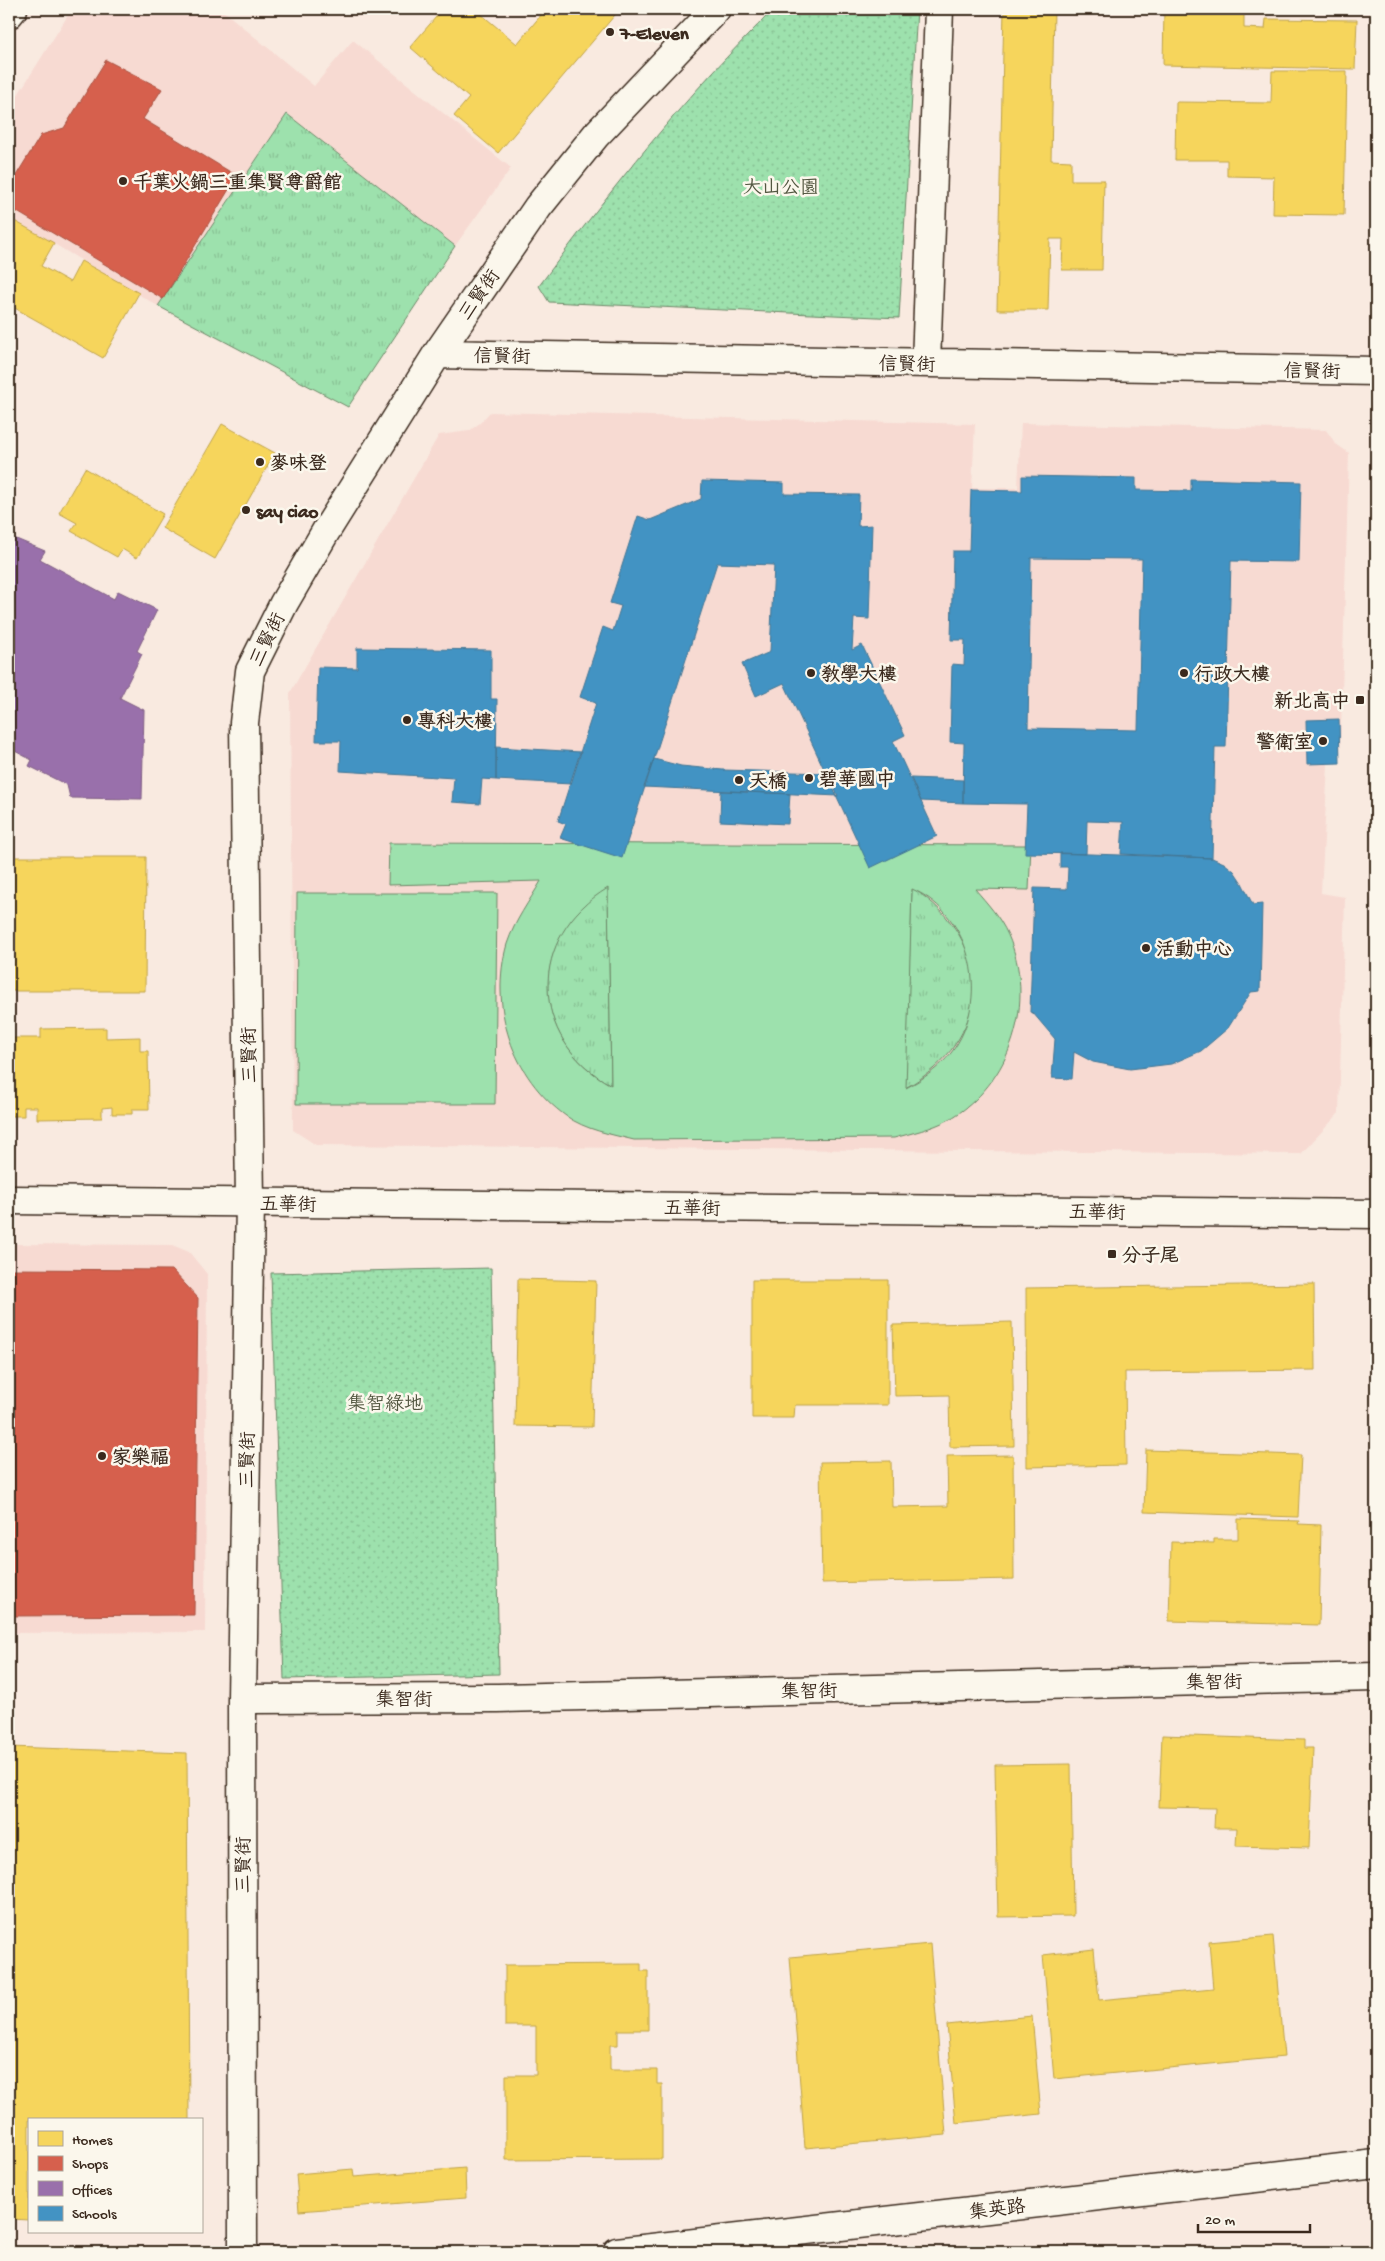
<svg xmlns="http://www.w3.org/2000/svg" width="1385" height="2261" font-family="'Gochi Hand','LXGW WenKai TC',sans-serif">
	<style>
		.built { fill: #f7dad2 }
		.grass { fill: url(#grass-tufts); stroke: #6c8666 }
		.park { fill: url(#park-dots); stroke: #6c8666 }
		.pitch { fill: #9de1ad; stroke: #6c8666; fill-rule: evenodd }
		.homes { fill: #f6d55c; stroke: #bea249 }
		.shops { fill: #d6604d; stroke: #a8503f }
		.offices { fill: #9970ab; stroke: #7d5b81 }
		.schools { fill: #4393c3; stroke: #417492; fill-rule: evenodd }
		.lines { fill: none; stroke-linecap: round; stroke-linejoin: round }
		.street-casing { stroke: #3b2a1e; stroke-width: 31 }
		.secondary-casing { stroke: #3b2a1e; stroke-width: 31 }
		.street { stroke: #fbf7ec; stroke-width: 28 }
		.secondary { stroke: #fbf7ec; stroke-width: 28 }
		.poi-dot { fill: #3b2a1e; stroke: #fbf7ec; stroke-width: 2 }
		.labels { text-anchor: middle; stroke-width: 5; stroke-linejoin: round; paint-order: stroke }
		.poi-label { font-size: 19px; font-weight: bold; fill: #3b2a1e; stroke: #fbf7ec; text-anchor: start }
		.park-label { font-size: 19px; fill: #545842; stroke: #fbf7ec }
		.street-label { font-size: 19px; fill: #3b2a1e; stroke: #fbf7ec }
	</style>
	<defs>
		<pattern id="grass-tufts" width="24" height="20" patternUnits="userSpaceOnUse" patternTransform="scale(1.25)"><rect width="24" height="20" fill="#9de1ad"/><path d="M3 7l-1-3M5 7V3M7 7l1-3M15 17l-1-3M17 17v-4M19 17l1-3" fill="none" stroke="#88c194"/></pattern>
		<pattern id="park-dots" width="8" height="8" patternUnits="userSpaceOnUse" patternTransform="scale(1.25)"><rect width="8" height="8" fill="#9de1ad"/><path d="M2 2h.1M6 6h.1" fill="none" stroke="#88c194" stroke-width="1.8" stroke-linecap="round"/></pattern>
	</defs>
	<rect width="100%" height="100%" fill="#f9eae0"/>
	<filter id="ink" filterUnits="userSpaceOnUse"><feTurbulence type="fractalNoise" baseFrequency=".02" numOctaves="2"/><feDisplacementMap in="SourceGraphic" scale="10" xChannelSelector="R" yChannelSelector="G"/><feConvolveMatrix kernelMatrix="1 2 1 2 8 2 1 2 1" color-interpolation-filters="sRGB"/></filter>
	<g filter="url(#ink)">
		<path class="built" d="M 72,9 L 221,9 L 314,86 L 353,40 L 511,168 L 455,246 L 287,114 L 158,306 L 9,217 L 9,109 Z
			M 490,412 L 975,424 L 972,488 L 1018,488 L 1021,423 L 1326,430 L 1336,444 L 1349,453 L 1340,763 L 1328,764 L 1321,893 L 1345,897 L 1339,1113 L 1301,1154 L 316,1145 L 293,1130 L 290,693 L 439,435 L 469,431 L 480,423 Z
			M 9,1244 L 172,1245 L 189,1252 L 207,1274 L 205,1632 L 9,1633 Z"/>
		<path class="grass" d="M 287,114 L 455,246 L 348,407 L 158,306 Z
			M 608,887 L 611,1085 C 528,1039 526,936 608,887 Z
			M 912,888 C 997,941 993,1041 905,1088 Z"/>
		<path class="park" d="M 774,9 L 917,9 L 899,318 L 549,302 L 539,286 C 611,189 687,94 774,9 Z
			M 491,1268 L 499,1674 L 284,1679 L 271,1273 Z"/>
		<path class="pitch" d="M 389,843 L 1031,845 L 1029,890 L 975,889 C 987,903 1000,917 1008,935 C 1037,1001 1012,1084 948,1120 C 931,1129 912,1133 894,1138 L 634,1140 C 610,1134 586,1130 566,1116 C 512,1077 489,1007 507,944 C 515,920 529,902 541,881 L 388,885 ZM 608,888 L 611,1085 C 528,1039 527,936 608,888 ZM 912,889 C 973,915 991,1001 951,1053 C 939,1068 923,1079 906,1088 Z
			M 297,893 L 497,893 L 495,1104 L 296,1104 Z"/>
		<path class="homes" d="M 443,9 L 475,9 L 517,44 L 546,9 L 620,9 L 498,153 L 454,116 L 469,98 L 410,47 Z
			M 1004,9 L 1054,9 L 1051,160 L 1071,161 L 1071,180 L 1104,180 L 1102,270 L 1062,270 L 1063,239 L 1050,239 L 1048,310 L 997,310 Z
			M 1164,9 L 1244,9 L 1244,28 L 1265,29 L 1266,19 L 1357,20 L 1355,69 L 1163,65 Z
			M 1272,71 L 1347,71 L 1344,215 L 1273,214 L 1274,177 L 1227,176 L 1227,160 L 1175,160 L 1176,102 L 1271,103 Z
			M 9,218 L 54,243 L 41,266 L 70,282 L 81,261 L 139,293 L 103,358 L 13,307 L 9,315 Z
			M 222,424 L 275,453 L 215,559 L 162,528 Z
			M 85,468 L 163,514 L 137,558 L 122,549 L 117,557 L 71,531 L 77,523 L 59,513 Z
			M 9,857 L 146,857 L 145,991 L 9,991 Z
			M 106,1028 L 106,1038 L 140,1037 L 140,1051 L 148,1051 L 149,1109 L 132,1109 L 132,1114 L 112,1114 L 112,1107 L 102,1108 L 102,1118 L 37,1119 L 37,1107 L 24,1107 L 24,1116 L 9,1116 L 9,1038 L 41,1038 L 41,1029 Z
			M 518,1279 L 596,1281 L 592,1427 L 515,1426 Z
			M 752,1280 L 888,1280 L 888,1405 L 795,1405 L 794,1418 L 752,1418 Z
			M 1314,1284 L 1315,1370 L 1125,1372 L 1126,1465 L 1027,1467 L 1026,1288 Z
			M 1012,1322 L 1014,1446 L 950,1447 L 949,1395 L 895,1396 L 893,1325 Z
			M 1146,1450 L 1301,1455 L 1298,1517 L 1144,1512 Z
			M 1013,1455 L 1014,1579 L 822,1583 L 820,1462 L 891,1461 L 892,1507 L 948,1506 L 947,1456 Z
			M 1238,1519 L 1299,1521 L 1298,1524 L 1321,1525 L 1319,1625 L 1169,1621 L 1171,1542 L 1214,1543 L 1214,1539 L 1238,1539 Z
			M 1162,1735 L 1304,1740 L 1304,1748 L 1313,1748 L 1309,1848 L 1236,1846 L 1237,1828 L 1214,1828 L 1215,1808 L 1159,1807 Z
			M 9,1747 L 187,1753 L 189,2120 L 29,2120 L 29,2220 L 9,2219 L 9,2050 L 14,1928 L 9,1928 Z
			M 1071,1764 L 1073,1916 L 998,1917 L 995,1765 Z
			M 1273,1936 L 1284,2057 L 1054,2079 L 1043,1955 L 1094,1949 L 1099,2000 L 1213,1989 L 1209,1942 Z
			M 930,1944 L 946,2135 L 805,2148 L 790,1957 Z
			M 641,1964 L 641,1971 L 648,1971 L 648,2030 L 618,2030 L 618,2045 L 610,2045 L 610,2070 L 657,2070 L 657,2084 L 662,2084 L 662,2159 L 506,2160 L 506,2075 L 536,2075 L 536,2026 L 505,2026 L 505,1965 Z
			M 1032,2016 L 1041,2114 L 956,2123 L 947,2025 Z
			M 465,2168 L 466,2198 L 299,2211 L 296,2174 L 353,2169 L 354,2177 Z"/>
		<path class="shops" d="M 106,60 L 162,89 L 143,119 L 237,176 L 163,299 L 9,207 L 9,187 L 41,135 L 64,128 Z
			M 9,1269 L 172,1270 L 198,1298 L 194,1615 L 9,1616 Z"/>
		<path class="offices" d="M 9,536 L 45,551 L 40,559 L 114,599 L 118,591 L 157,610 L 137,651 L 142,654 L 120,698 L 144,710 L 142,799 L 70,798 L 67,785 L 29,766 L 32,760 L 9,748 Z"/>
		<path class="schools" d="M 1022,476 L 1136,478 L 1136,490 L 1191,491 L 1191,479 L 1301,482 L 1299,562 L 1231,561 L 1226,747 L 1215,747 L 1212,858 L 1121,854 L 1123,822 L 1087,821 L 1086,854 L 1025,853 L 1027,804 L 963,803 L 964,743 L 950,742 L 952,664 L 964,665 L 965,640 L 951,640 L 953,551 L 969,551 L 971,490 L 1022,491 ZM 1031,558 L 1142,559 L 1138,730 L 1028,728 Z
			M 702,481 L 784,483 L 784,494 L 859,495 L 858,526 L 872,525 L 869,619 L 854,618 L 852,650 L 862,645 L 905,735 L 893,741 L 937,836 L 870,868 L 784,683 L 756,696 L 742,664 L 770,652 L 774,565 L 717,563 L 622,858 L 560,838 L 566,824 L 558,821 L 596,703 L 580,697 L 603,627 L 613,631 L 621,606 L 610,603 L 638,516 L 650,520 L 701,499 Z
			M 357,648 L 491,650 L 491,699 L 497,699 L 496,780 L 482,779 L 480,804 L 452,802 L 454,778 L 340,771 L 341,741 L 316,741 L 318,667 L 357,668 Z
			M 1339,719 L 1340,763 L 1307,764 L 1306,720 Z
			M 496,747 L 581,752 L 571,784 L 496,780 Z
			M 654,759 L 681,766 L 723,770 L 827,773 L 838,796 L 644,787 Z
			M 911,778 L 963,780 L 963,803 L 921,801 Z
			M 721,791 L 790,794 L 788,824 L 720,821 Z
			M 1060,853 L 1212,858 L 1224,863 L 1234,871 L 1242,883 L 1253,905 L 1262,904 L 1260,991 L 1251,992 L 1228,1028 L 1201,1051 L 1171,1064 L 1130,1069 L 1093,1062 L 1074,1052 L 1072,1079 L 1052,1078 L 1055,1039 L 1033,1013 L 1030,1012 L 1034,888 L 1067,889 L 1068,867 L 1060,867 Z"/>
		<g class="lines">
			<g class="street-casing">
				<path id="street" d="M 437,354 L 1376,371
					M 926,363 L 939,9
					M 242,1699 L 498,1698 L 1376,1677
					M 243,2252 L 242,1699 L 250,1202 L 244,723 L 250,671 L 284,603 L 326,531 L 437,354 L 538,207 L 596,135 L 716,9
					M 617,2252 L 1376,2164"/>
			</g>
			<g class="secondary-casing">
				<path id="secondary" d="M 9,14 L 13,9
					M 9,1200 L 1376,1214"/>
			</g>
			<use href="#street" class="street"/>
			<use href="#secondary" class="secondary"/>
		</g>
	</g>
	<g class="poi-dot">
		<circle cx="610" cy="32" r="5"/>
		<circle cx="123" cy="181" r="5"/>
		<circle cx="260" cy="462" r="5"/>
		<circle cx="246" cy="510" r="5"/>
		<circle cx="811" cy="673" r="5"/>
		<circle cx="1184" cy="673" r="5"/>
		<rect x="1355" y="695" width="10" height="10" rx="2.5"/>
		<circle cx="407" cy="720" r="5"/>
		<circle cx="1323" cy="741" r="5"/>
		<circle cx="809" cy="778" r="5"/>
		<circle cx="739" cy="780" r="5"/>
		<circle cx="1146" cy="948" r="5"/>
		<rect x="1107" y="1249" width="10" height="10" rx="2.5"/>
		<circle cx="102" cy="1456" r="5"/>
	</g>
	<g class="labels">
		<g class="poi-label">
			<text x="620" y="39">7-Eleven</text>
			<text x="133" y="188">千葉火鍋三重集賢尊爵館</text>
			<text x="270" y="469">麥味登</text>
			<text x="256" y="517">say ciao</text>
			<text x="821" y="680">教學大樓</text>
			<text x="1194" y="680">行政大樓</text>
			<text x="1350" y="707" text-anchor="end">新北高中</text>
			<text x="417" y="727">專科大樓</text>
			<text x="1313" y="748" text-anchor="end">警衛室</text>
			<text x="819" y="785">碧華國中</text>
			<text x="749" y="787">天橋</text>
			<text x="1156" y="955">活動中心</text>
			<text x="1122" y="1261">分子尾</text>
			<text x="112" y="1463">家樂福</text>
		</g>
		<g class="park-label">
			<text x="781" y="193">大山公園</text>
			<text x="385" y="1409">集智綠地</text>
		</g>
		<g class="street-label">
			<text transform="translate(478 294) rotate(-55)" y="7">三賢街</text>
			<text transform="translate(502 355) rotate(1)" y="7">信賢街</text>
			<text transform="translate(907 363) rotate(1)" y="7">信賢街</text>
			<text transform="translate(1312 370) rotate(1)" y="7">信賢街</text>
			<text transform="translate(266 639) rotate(-64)" y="7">三賢街</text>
			<text transform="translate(248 1055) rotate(-91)" y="7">三賢街</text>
			<text transform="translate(288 1203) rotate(1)" y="7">五華街</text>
			<text transform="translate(692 1207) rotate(1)" y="7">五華街</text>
			<text transform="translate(1097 1211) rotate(1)" y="7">五華街</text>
			<text transform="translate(246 1460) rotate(-89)" y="7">三賢街</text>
			<text transform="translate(1214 1681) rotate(-1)" y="7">集智街</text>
			<text transform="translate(809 1690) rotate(-1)" y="7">集智街</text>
			<text x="404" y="1705">集智街</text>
			<text transform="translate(242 1865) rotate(-90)" y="7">三賢街</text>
			<text transform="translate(997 2208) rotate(-7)" y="7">集英路</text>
		</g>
	</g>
	<rect width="1385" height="2261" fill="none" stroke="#fbf7ec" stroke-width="30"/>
	<rect x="15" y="15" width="1355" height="2231" fill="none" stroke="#3b2a1e" stroke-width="2" filter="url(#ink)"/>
	<rect x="28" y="2118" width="175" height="115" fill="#fbf7ec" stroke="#aea59a"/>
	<rect x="38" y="2131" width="25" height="15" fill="#f6d55c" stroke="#aea59a"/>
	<text x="72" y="2144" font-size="15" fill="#3b2a1e">Homes</text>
	<rect x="38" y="2156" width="25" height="15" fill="#d6604d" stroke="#aea59a"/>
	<text x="72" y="2168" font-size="15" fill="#3b2a1e">Shops</text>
	<rect x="38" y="2181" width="25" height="15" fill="#9970ab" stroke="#aea59a"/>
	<text x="72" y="2194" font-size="15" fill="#3b2a1e">Offices</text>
	<rect x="38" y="2206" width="25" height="15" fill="#4393c3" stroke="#aea59a"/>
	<text x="72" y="2218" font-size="15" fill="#3b2a1e">Schools</text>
	<path d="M1198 2224v8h112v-8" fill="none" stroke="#3b2a1e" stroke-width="2.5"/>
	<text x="1205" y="2224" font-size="15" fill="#3b2a1e" stroke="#fbf7ec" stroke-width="4" paint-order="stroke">20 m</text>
</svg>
